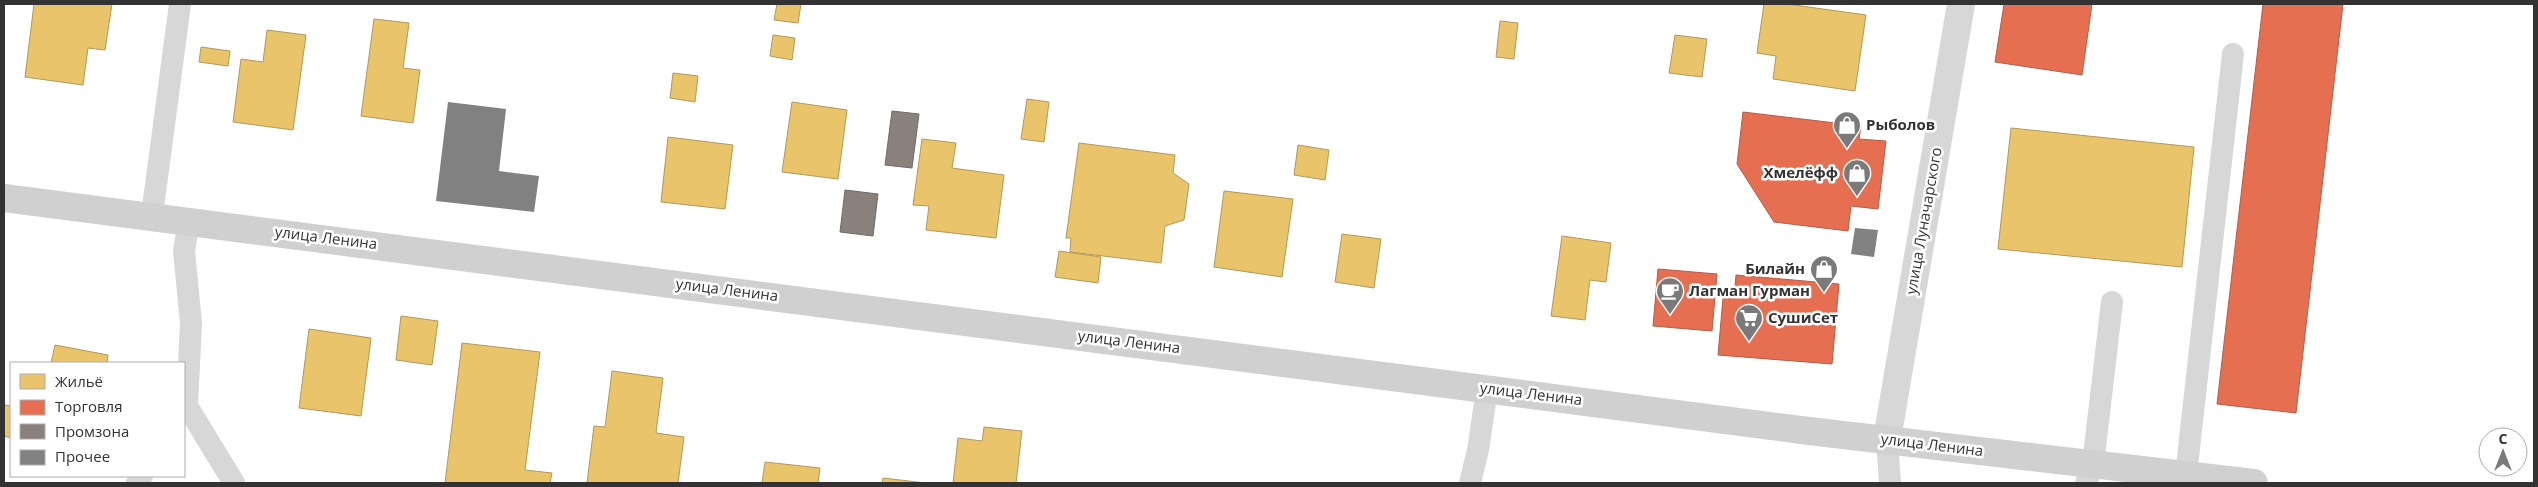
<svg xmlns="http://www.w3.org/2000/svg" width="2538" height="487" font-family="'Open Sans',sans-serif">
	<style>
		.homes { fill: #e9c46a; stroke: #b2985a }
		.shops { fill: #e76f51; stroke: #b15d48 }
		.industry { fill: #8a817c; stroke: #706a66 }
		.building { fill: #818181 }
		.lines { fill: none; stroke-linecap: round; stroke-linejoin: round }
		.service { stroke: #d7d7d7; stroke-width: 22 }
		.minor { stroke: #d7d7d7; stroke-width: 28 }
		.secondary { stroke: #d0d0d0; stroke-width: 28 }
		.labels { text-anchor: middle; stroke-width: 5; stroke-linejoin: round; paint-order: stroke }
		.poi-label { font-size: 15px; font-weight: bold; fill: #333; stroke: #fff; text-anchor: start }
		.street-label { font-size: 15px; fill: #333; stroke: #fff }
	</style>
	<rect width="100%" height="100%" fill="#fff"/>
	<path class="homes" d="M 34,4 L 112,4 L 105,50 L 88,48 L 83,85 L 25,77 Z
		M 777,4 L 801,4 L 798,23 L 774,20 Z
		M 1764,4 L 1787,4 L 1866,15 L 1855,91 L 1773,79 L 1776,56 L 1757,53 Z
		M 374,19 L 409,23 L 403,68 L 420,70 L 413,123 L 361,116 Z
		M 1500,21 L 1518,23 L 1514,59 L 1496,57 Z
		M 267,30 L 306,35 L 293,130 L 233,122 L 241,59 L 263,62 Z
		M 773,35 L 795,38 L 792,60 L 770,56 Z
		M 1675,35 L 1707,39 L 1702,77 L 1669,73 Z
		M 201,47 L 230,51 L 228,66 L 199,62 Z
		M 673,73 L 698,76 L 695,102 L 670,98 Z
		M 1027,99 L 1049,102 L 1044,142 L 1021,139 Z
		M 792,102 L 847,110 L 838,179 L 782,172 Z
		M 2011,128 L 2194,147 L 2182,267 L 1998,249 Z
		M 668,137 L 733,145 L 725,209 L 661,202 Z
		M 922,139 L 956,143 L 952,168 L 1004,175 L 996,238 L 926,230 L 929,206 L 913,205 Z
		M 1079,143 L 1175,155 L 1173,173 L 1189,184 L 1184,220 L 1165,226 L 1161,263 L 1070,252 L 1071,238 L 1066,238 Z
		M 1298,145 L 1329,150 L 1325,180 L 1294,175 Z
		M 1224,191 L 1293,199 L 1282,277 L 1214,267 Z
		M 1342,234 L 1381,239 L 1374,288 L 1335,282 Z
		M 1562,236 L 1611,243 L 1606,282 L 1590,280 L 1585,320 L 1551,316 Z
		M 1059,251 L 1101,257 L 1098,283 L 1055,277 Z
		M 401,316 L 438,321 L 432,365 L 396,360 Z
		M 309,329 L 371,338 L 361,416 L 299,408 Z
		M 462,343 L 540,352 L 525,470 L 552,473 L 550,483 L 445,483 Z
		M 55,345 L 108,355 L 107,363 L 51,363 Z
		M 612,371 L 663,378 L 656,433 L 684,437 L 678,483 L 587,483 L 594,426 L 605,427 Z
		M 4,405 L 11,406 L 11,438 L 4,436 Z
		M 984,427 L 1022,431 L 1016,483 L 953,483 L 958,438 L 982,441 Z
		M 765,462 L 820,468 L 818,483 L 762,483 Z
		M 883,478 L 926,483 L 882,483 Z"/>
	<path class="shops" d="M 2004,4 L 2092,4 L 2082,75 L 1995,62 Z
		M 2263,4 L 2343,4 L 2296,413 L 2217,404 Z
		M 1743,112 L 1861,126 L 1859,139 L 1886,141 L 1878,209 L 1851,206 L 1848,231 L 1774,222 L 1737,164 Z
		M 1658,269 L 1717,274 L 1712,331 L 1653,326 Z
		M 1736,275 L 1839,284 L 1832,364 L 1718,355 L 1723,298 L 1734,298 Z"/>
	<path class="industry" d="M 892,111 L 919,114 L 912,168 L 885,165 Z
		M 845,190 L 878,194 L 873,236 L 840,232 Z"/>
	<path class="building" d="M 448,102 L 506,109 L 499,171 L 539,176 L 534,212 L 436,201 Z
		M 1855,228 L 1878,230 L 1874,257 L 1851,254 Z"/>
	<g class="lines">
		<path class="service" d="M 152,215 L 180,4
			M 187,406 L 234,483
			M 184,412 L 187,406 L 191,323 L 184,251 L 189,220
			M 1887,439 L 1890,483
			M 2186,475 L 2233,54
			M 137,483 L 142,476
			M 1470,483 L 1478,450 L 1487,389
			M 2086,483 L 2093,464 L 2112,302"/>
		<path class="minor" d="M 1887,439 L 1961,4"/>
		<path class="secondary" d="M 4,198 L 1809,431 L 2254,483"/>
	</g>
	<defs>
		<g id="shop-pin" transform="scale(1.4375)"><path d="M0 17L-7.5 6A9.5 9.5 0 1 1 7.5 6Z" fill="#7a7a7a" stroke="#fff"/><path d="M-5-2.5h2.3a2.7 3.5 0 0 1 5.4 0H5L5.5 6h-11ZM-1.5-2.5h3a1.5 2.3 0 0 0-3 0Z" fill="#fff"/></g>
		<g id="cafe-pin" transform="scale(1.4375)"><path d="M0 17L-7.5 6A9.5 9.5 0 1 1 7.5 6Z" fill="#7a7a7a" stroke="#fff"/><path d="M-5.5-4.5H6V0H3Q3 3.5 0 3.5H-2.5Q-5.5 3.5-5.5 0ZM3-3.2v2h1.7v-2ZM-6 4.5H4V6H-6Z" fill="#fff"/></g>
		<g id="supermarket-pin" transform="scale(1.4375)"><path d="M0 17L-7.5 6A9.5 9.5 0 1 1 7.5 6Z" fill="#7a7a7a" stroke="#fff"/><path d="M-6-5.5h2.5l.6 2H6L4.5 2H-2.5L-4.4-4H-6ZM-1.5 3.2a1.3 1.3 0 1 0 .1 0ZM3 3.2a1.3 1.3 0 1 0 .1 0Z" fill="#fff"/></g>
	</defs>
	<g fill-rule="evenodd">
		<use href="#shop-pin" x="1847" y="125"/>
		<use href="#shop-pin" x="1857" y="173"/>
		<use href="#shop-pin" x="1824" y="269"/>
		<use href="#cafe-pin" x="1670" y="291"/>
		<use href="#supermarket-pin" x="1749" y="318"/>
	</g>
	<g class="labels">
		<g class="poi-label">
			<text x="1866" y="130">Рыболов</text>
			<text x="1838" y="178" text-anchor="end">Хмелёфф</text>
			<text x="1805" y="274" text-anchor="end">Билайн</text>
			<text x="1689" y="296">Лагман Гурман</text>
			<text x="1768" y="323">СушиСет</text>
		</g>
		<g class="street-label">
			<text transform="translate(1924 221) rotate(-80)" y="5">улица Луначарского</text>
			<text transform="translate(326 238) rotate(7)" y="5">улица Ленина</text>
			<text transform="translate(727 290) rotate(7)" y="5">улица Ленина</text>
			<text transform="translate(1129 342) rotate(7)" y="5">улица Ленина</text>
			<text transform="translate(1531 394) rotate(7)" y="5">улица Ленина</text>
			<text transform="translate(1932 445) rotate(7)" y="5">улица Ленина</text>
		</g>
	</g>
	<rect width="2538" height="487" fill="none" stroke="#333333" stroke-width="10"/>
	<rect x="10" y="362" width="175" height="115" fill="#ffffff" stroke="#adadad"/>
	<rect x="20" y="374" width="25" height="15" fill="#e9c46a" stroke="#adadad"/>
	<text x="55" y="387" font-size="15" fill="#333333">Жильё</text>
	<rect x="20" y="400" width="25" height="15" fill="#e76f51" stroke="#adadad"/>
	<text x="55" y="412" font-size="15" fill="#333333">Торговля</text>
	<rect x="20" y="424" width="25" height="15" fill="#8a817c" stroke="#adadad"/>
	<text x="55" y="437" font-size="15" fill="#333333">Промзона</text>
	<rect x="20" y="450" width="25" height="15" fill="#818181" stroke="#adadad"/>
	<text x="55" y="462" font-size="15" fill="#333333">Прочее</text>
	<g transform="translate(2503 452)"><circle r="24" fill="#ffffff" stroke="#adadad"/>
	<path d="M0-4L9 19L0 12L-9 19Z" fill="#7a7a7a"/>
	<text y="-8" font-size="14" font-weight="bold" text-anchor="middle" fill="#333333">С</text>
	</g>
</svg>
